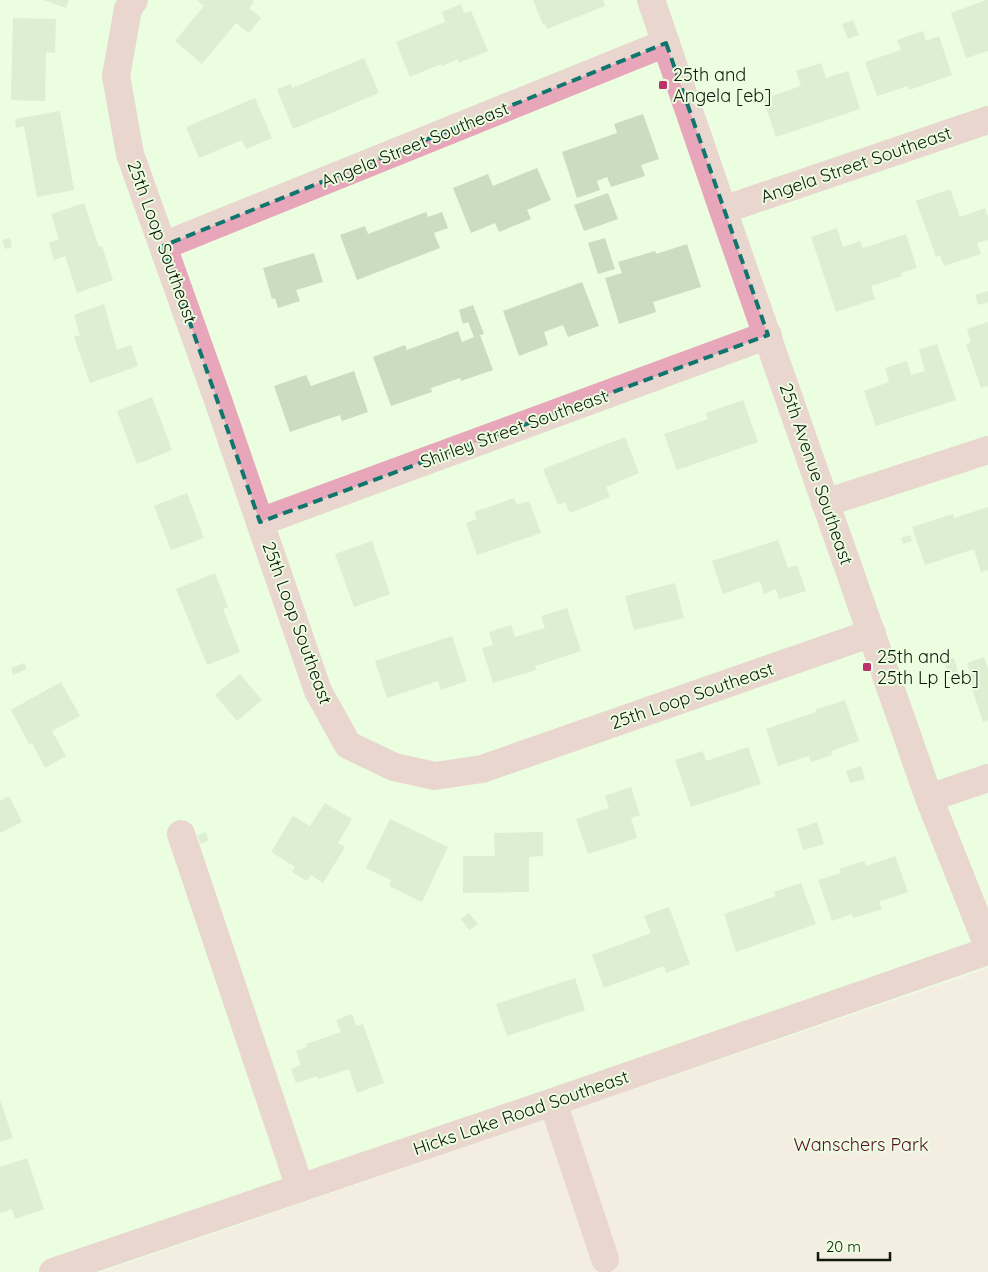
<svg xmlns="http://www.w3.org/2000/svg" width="988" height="1272" font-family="Quicksand,sans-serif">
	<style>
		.green { fill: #fedbe5 }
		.building { fill: #caddbf }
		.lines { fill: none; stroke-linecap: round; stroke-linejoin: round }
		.minor { stroke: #e7a6b9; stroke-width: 28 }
		.marked { fill: none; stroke: #0f766e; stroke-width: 4; stroke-dasharray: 10 6; stroke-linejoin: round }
		.poi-dot { fill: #bc326c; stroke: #ebfee0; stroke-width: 2 }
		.labels { text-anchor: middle; stroke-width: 4; stroke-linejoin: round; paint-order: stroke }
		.poi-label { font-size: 18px; fill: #10170c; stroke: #ebfee0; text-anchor: start }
		.street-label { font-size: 18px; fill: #10170c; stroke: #ebfee0 }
		.park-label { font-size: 18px; fill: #5d0930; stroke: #ebfee0 }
	</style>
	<rect width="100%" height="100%" fill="#ebfee0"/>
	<path class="green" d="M 988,968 L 988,1272 L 101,1272 Z"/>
	<path class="building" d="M 44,0 L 69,0 L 66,8 Z
		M 197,0 L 252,0 L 254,2 L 249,8 L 261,18 L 249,33 L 236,23 L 202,64 L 175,41 L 204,6 Z
		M 533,0 L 603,0 L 605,6 L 547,29 L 545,24 L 543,25 Z
		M 986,0 L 988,0 L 988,51 L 966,58 L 951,13 Z
		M 461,4 L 464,13 L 471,11 L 488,51 L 459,63 L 458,59 L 442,66 L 441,64 L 410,77 L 396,42 L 445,22 L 442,12 Z
		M 13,18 L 56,19 L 55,53 L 46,52 L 45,101 L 11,100 Z
		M 853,20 L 859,35 L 848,39 L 842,24 Z
		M 923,31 L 926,41 L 939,36 L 952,75 L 909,90 L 908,86 L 877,96 L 865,62 L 901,50 L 897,40 Z
		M 364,58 L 379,93 L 293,129 L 277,89 L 291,84 L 292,88 Z
		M 821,63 L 826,78 L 848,71 L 860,109 L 776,137 L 763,99 L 801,86 L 796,71 Z
		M 255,98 L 272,138 L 246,149 L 242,140 L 199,158 L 186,127 Z
		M 60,111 L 74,190 L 37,197 L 24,126 L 16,128 L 15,119 Z
		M 643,114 L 659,159 L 641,165 L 645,176 L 611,187 L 607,177 L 597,181 L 600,190 L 577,198 L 562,152 L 617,133 L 614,124 Z
		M 537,168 L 551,200 L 527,210 L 531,219 L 499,232 L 495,223 L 471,233 L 453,188 L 488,174 L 493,186 Z
		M 950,189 L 960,217 L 985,208 L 988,217 L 988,240 L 977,243 L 981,254 L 944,266 L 940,255 L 936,257 L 916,201 Z
		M 608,193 L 618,219 L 584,231 L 574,205 Z
		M 84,203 L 99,247 L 102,246 L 113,280 L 77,293 L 65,256 L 54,260 L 49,243 L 59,239 L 51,214 Z
		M 426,212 L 428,217 L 442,212 L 448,228 L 434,233 L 440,248 L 357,280 L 340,235 L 365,226 L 368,234 Z
		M 837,228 L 843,247 L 860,241 L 863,248 L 906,234 L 917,268 L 901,273 L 902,276 L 871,286 L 875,299 L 836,312 L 811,237 Z
		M 10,238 L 12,247 L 5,249 L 2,240 Z
		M 605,238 L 615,269 L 598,274 L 588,243 Z
		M 687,244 L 701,287 L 653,302 L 656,312 L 619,324 L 605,278 L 622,273 L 618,262 L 655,251 L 656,254 Z
		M 314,253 L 323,282 L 296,290 L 300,301 L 278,308 L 275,298 L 272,299 L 263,268 Z
		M 582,282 L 599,326 L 568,337 L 563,325 L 544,332 L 548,345 L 519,356 L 503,311 Z
		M 988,291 L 988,302 L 978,305 L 975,295 Z
		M 104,304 L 117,350 L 131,345 L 138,366 L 90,383 L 74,337 L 80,335 L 74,315 Z
		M 473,305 L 484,334 L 480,335 L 493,370 L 461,381 L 460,378 L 431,388 L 432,392 L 391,406 L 373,357 L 405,345 L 407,350 L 458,331 L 462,342 L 474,337 L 468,322 L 463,324 L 459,310 Z
		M 988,322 L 988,386 L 981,388 L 966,344 L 971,343 L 967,329 Z
		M 937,344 L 956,400 L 876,426 L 864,391 L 889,382 L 885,368 L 907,361 L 911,375 L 925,371 L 919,350 Z
		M 354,371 L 368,412 L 342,421 L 340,415 L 290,432 L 274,386 L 306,375 L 311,386 Z
		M 152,397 L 172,450 L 137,464 L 117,411 Z
		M 743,400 L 758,442 L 677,470 L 664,434 L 708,419 L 706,413 Z
		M 625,437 L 639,473 L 606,487 L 610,497 L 570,513 L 565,502 L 558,505 L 543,469 Z
		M 187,493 L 204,538 L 171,550 L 154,506 Z
		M 514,498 L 517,505 L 529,501 L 541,533 L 477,555 L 466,523 L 477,519 L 474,512 Z
		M 988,507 L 988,570 L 981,572 L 974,549 L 925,565 L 912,527 L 953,514 L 954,518 Z
		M 910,535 L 912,541 L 903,544 L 901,538 Z
		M 778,540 L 788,568 L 797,565 L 806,591 L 779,599 L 776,589 L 764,594 L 760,581 L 723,594 L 712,561 Z
		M 372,541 L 390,594 L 354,607 L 335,554 Z
		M 215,573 L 228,607 L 223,609 L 240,652 L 207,665 L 176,589 Z
		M 675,583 L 684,618 L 634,630 L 625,596 Z
		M 567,608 L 581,651 L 535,666 L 536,670 L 493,683 L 482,648 L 493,645 L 489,632 L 511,625 L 515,637 L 545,628 L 541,616 Z
		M 452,636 L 467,681 L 441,690 L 438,681 L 387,698 L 375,661 Z
		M 984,657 L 988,668 L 988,720 L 983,722 L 969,680 L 972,679 L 967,663 Z
		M 954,658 L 958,671 L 948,674 L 944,660 Z
		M 24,663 L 27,669 L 13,675 L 11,668 Z
		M 240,674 L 262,700 L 237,721 L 215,695 Z
		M 61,682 L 80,716 L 52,731 L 66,756 L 45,768 L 32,743 L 29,744 L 11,710 Z
		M 845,700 L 859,741 L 831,751 L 832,755 L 811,762 L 809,756 L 778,766 L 766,729 L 816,712 L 815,710 Z
		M 748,747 L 761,784 L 691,807 L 675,760 L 703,751 L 706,761 Z
		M 861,766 L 865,779 L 850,783 L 846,771 Z
		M 631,787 L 640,815 L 631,818 L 637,838 L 588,854 L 576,819 L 609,808 L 605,796 Z
		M 9,796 L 22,822 L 0,833 L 0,801 Z
		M 325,803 L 352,819 L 338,843 L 345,847 L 323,883 L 311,875 L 307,881 L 292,872 L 295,867 L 271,852 L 293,816 L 310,826 Z
		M 390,819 L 448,847 L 422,902 L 389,886 L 391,880 L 366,868 Z
		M 817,822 L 824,844 L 803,850 L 797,829 Z
		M 205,832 L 209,840 L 201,844 L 197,836 Z
		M 543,832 L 543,856 L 529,857 L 529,892 L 463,893 L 463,856 L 495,856 L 494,833 Z
		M 895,856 L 908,892 L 879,902 L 882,909 L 853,918 L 852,914 L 832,921 L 818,880 L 841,873 L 839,869 L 864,861 L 866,866 Z
		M 801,883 L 816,924 L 736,952 L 724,914 L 776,896 L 774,892 Z
		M 669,907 L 690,964 L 666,973 L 664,966 L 604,988 L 592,955 L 651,933 L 644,916 Z
		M 469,913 L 478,924 L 469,930 L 461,919 Z
		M 575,978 L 585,1010 L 507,1036 L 496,1004 Z
		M 352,1014 L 356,1026 L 363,1024 L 384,1083 L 357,1093 L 349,1069 L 318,1079 L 317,1076 L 296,1083 L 291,1069 L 301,1065 L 296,1051 L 307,1047 L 306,1044 L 341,1032 L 336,1020 Z
		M 0,1100 L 13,1138 L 0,1142 Z
		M 27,1158 L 44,1209 L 15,1219 L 12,1209 L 0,1213 L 0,1167 Z"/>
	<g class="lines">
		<path class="minor" d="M 134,0 L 128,9 L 116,76 L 130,154 L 219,403 L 318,691 L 348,745 L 394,767 L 435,776 L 482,769 L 872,633
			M 651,0 L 723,210 L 929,798 L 988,946
			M 723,210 L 988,120
			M 163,246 L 666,43
			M 825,503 L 988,450
			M 260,522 L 768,335
			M 929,798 L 988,778
			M 181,834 L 300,1188
			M 553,1102 L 605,1259
			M 53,1272 L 553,1102 L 988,951"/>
	</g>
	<path d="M0 0H988V1272H0ZM 666,43 L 768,335 L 260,522 L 163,246 Z" fill="#ebfee0" fill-opacity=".55" fill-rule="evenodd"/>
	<path class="marked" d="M 666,43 L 768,335 L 260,522 L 163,246 Z"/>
	<g class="poi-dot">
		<rect x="658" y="80" width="10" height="10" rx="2.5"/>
		<rect x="862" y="662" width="10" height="10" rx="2.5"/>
	</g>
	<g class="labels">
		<g class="poi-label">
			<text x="673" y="81">25th and<tspan x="673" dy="21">Angela [eb]</tspan></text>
			<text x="877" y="663">25th and<tspan x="877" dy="21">25th Lp [eb]</tspan></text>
		</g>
		<g class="street-label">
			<text transform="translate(415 145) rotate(-22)" y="6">Angela Street Southeast</text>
			<text transform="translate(856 165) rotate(-19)" y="6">Angela Street Southeast</text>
			<text transform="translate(162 242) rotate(70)" y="6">25th Loop Southeast</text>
			<text transform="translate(514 429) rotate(-20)" y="6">Shirley Street Southeast</text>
			<text transform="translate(816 474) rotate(71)" y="6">25th Avenue Southeast</text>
			<text transform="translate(297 623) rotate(70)" y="6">25th Loop Southeast</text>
			<text transform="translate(692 696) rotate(-19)" y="6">25th Loop Southeast</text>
			<text transform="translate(521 1113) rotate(-19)" y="6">Hicks Lake Road Southeast</text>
		</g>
		<g class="park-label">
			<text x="861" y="1151">Wanschers Park</text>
		</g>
	</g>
	<path d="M818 1252v8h72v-8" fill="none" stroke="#10170c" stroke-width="2.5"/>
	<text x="826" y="1252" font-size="15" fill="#10170c" stroke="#ebfee0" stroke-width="4" paint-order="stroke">20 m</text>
</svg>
